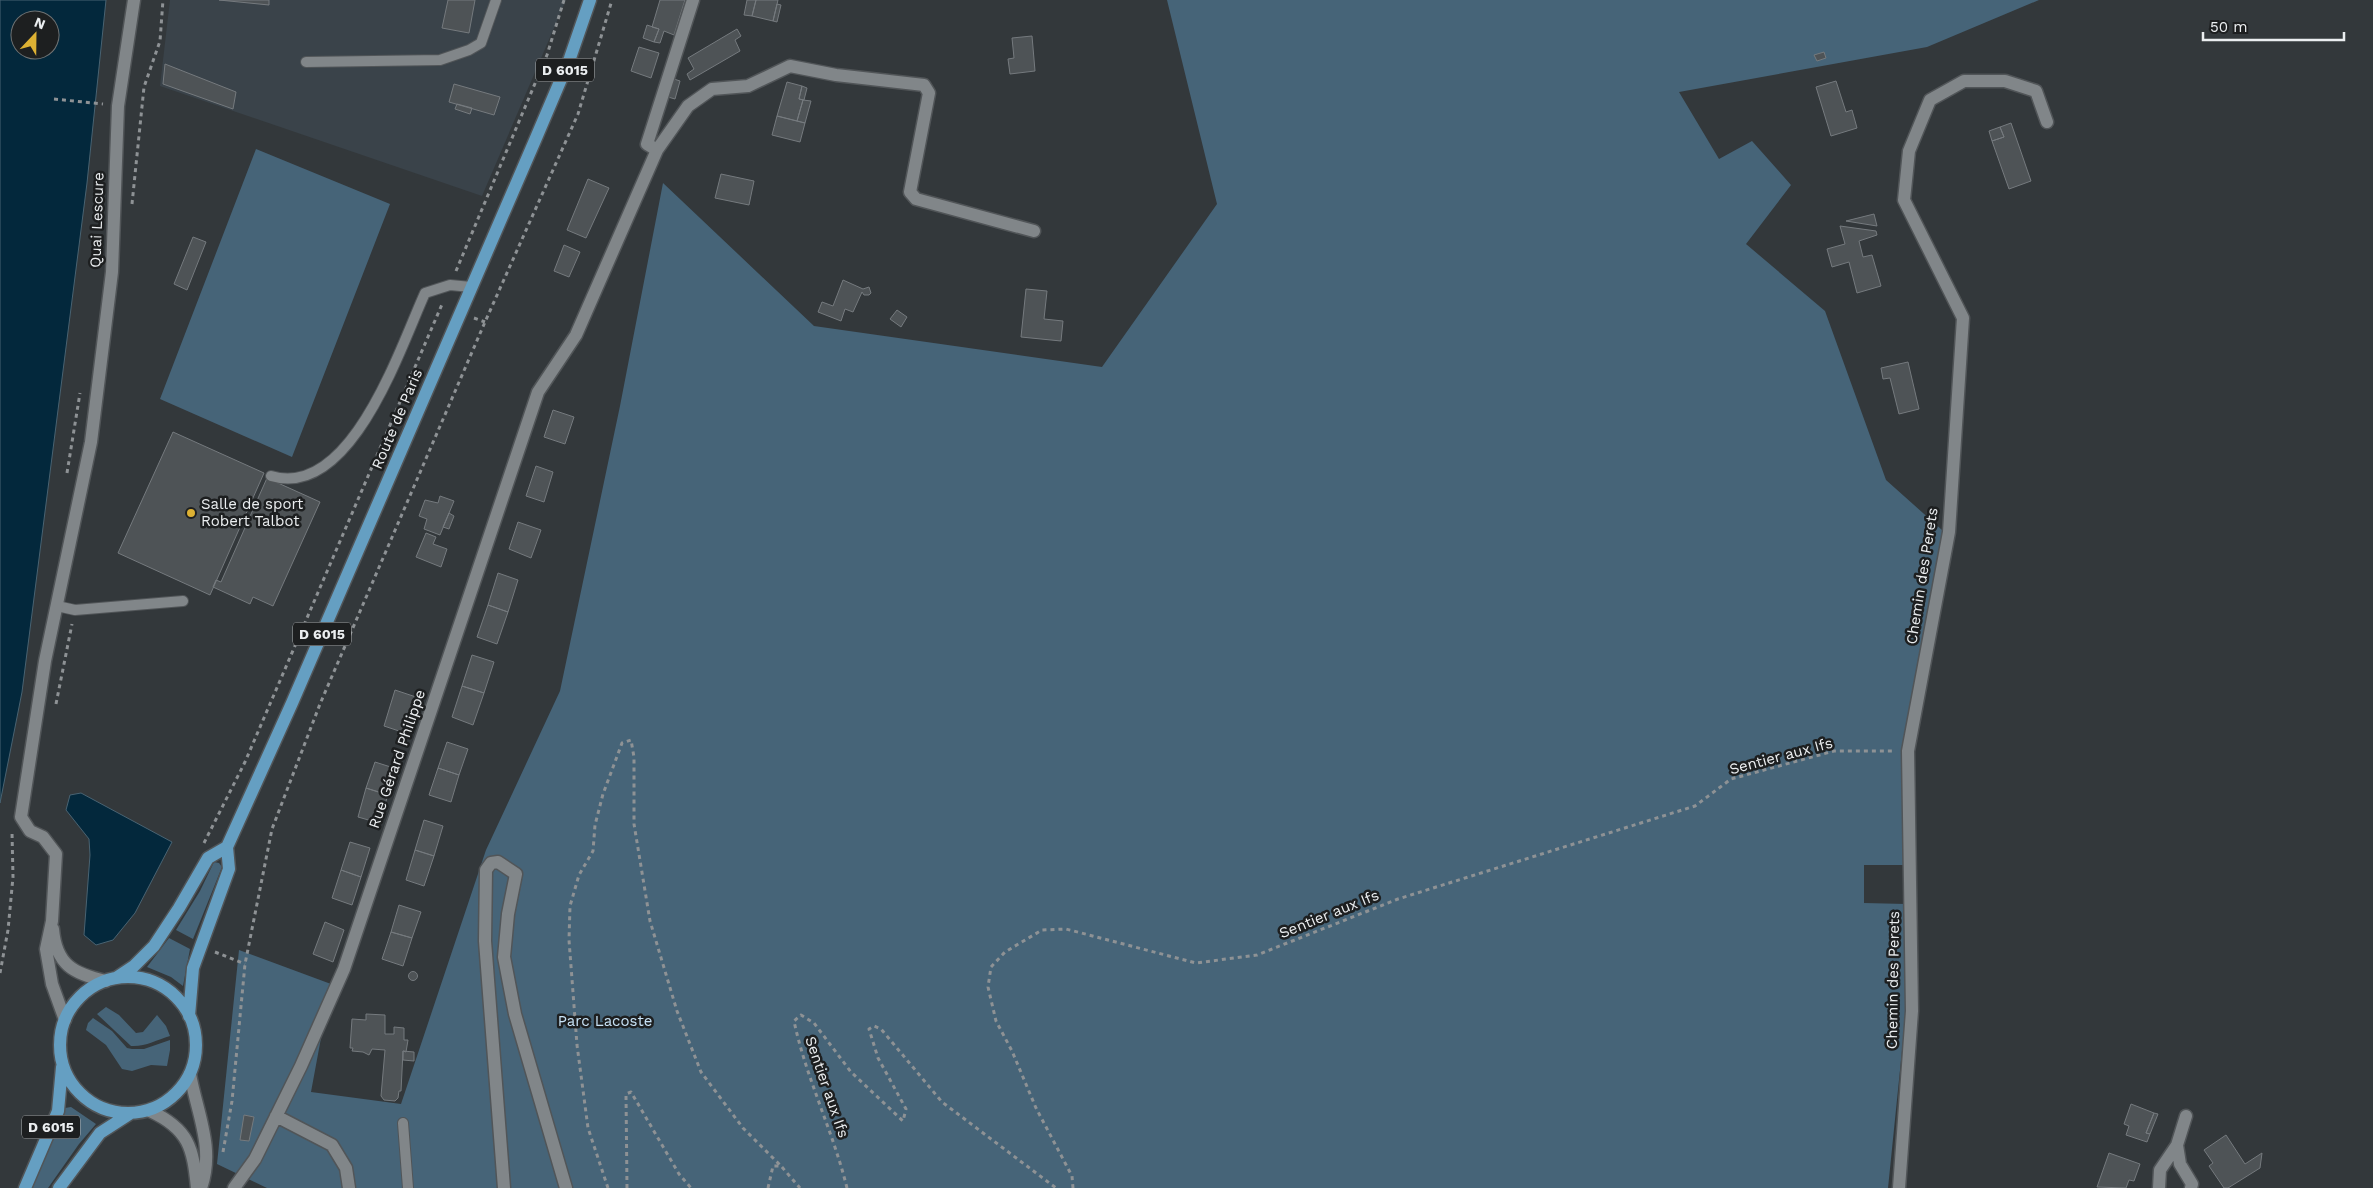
<svg xmlns="http://www.w3.org/2000/svg" width="2373" height="1188" font-family="'Work Sans',sans-serif">
	<style>
		.built { fill: #3a434a }
		.green { fill: #466478 }
		.water { fill: #03283c; stroke: #496372; fill-rule: evenodd }
		.building { fill: #4e5356; stroke: #757a7e }
		.lines { fill: none; stroke-linecap: round; stroke-linejoin: round }
		.service-casing { stroke: #515558; stroke-width: 12 }
		.minor-casing { stroke: #515558; stroke-width: 15 }
		.tertiary-casing { stroke: #515558; stroke-width: 15 }
		.primary-casing { stroke: #515558; stroke-width: 15 }
		.path { stroke: #8e9295; stroke-width: 3; stroke-dasharray: 4 4; stroke-linecap: butt }
		.service { stroke: #818689; stroke-width: 10 }
		.minor { stroke: #818689; stroke-width: 12 }
		.tertiary { stroke: #818689; stroke-width: 12 }
		.primary { stroke: #659fc2; stroke-width: 12 }
		.poi-dot { fill: #ddb133; stroke: #1d1f20; stroke-width: 2 }
		.labels { text-anchor: middle; stroke-width: 5; stroke-linejoin: round; paint-order: stroke }
		.shield { fill: #1d1f20; stroke: #adb0b2; stroke-width: 1 }
		.shield-label { font-size: 14px; font-weight: bold; fill: #ebeef0 }
		.street-label { font-size: 15px; fill: #ebeef0; stroke: #1d1f20 }
		.poi-label { font-size: 15px; fill: #ebeef0; stroke: #1d1f20; text-anchor: start }
		.park-label { font-size: 15px; fill: #c8e3f7; stroke: #1d1f20 }
	</style>
	<rect width="100%" height="100%" fill="#33383b"/>
	<path class="built" d="M 170,0 L 566,0 L 482,196 L 160,86 Z"/>
	<path class="green" d="M 1167,0 L 2039,0 L 1927,47 L 1679,92 L 1719,159 L 1752,141 L 1791,185 L 1746,244 L 1825,311 L 1886,480 L 1951,538 L 1909,750 L 1905,865 L 1864,865 L 1864,903 L 1906,904 L 1905,1021 L 1888,1188 L 267,1188 L 217,1164 L 239,950 L 331,984 L 311,1092 L 401,1104 L 486,850 L 560,691 L 620,406 L 663,183 L 814,326 L 1102,367 L 1217,204 Z
		M 256,149 L 390,204 L 292,457 L 160,399 Z
		M 214,862 L 219,863 L 222,867 L 193,939 L 176,930 L 200,891 Z
		M 169,938 L 190,949 L 183,986 L 171,977 L 147,967 Z
		M 106,1007 L 119,1015 L 136,1033 L 143,1032 L 157,1015 L 166,1026 L 170,1036 C 156,1040 145,1047 131,1046 L 97,1014 Z
		M 93,1018 L 112,1031 L 127,1048 L 132,1049 L 144,1049 L 170,1040 L 170,1050 L 167,1066 L 151,1065 L 132,1071 L 122,1069 L 106,1045 L 86,1030 L 88,1023 Z
		M 71,1107 L 96,1124 L 79,1144 L 48,1188 L 32,1188 L 65,1108 Z"/>
	<path class="water" d="M 0,0 L 106,0 L 87,183 L 22,692 L 0,803 ZM 20,20 L 50,20 L 50,50 L 20,50 Z
		M 81,793 L 172,842 L 135,913 L 113,940 L 96,945 L 84,935 L 90,855 L 89,839 L 66,810 L 70,795 Z"/>
	<path class="building" d="M 219,0 L 269,0 L 269,5 Z
		M 448,0 L 475,0 L 469,33 L 442,28 Z
		M 660,0 L 685,0 L 674,35 L 664,31 L 660,43 L 654,42 L 659,29 L 652,27 Z
		M 747,0 L 756,0 L 752,16 L 744,15 Z
		M 756,0 L 778,0 L 773,21 L 752,16 Z
		M 777,4 L 781,5 L 777,22 L 773,21 Z
		M 647,25 L 659,29 L 654,42 L 643,38 Z
		M 737,29 L 741,36 L 735,40 L 740,51 L 690,80 L 687,74 L 694,69 L 688,58 Z
		M 1032,36 L 1035,71 L 1010,74 L 1008,59 L 1014,58 L 1012,38 Z
		M 639,47 L 659,53 L 651,78 L 631,71 Z
		M 1824,52 L 1826,58 L 1817,61 L 1814,55 Z
		M 165,64 L 236,92 L 233,109 L 163,84 Z
		M 674,79 L 680,81 L 675,99 L 668,97 Z
		M 1836,81 L 1846,112 L 1852,110 L 1857,128 L 1831,136 L 1816,87 Z
		M 787,82 L 802,86 L 799,99 L 803,100 L 797,121 L 777,116 Z
		M 454,84 L 500,97 L 494,115 L 449,102 Z
		M 802,86 L 807,88 L 804,100 L 799,99 Z
		M 803,100 L 811,101 L 805,123 L 797,121 Z
		M 457,104 L 472,108 L 470,114 L 455,109 Z
		M 777,116 L 805,123 L 800,142 L 772,135 Z
		M 2011,123 L 2031,181 L 2009,189 L 1992,141 L 2004,137 L 2000,127 Z
		M 2000,127 L 2004,137 L 1992,141 L 1989,131 Z
		M 721,174 L 754,181 L 749,205 L 715,198 Z
		M 588,179 L 609,188 L 586,238 L 567,230 Z
		M 1874,214 L 1877,226 L 1846,221 Z
		M 1840,226 L 1876,231 L 1877,235 L 1859,241 L 1863,257 L 1872,255 L 1881,286 L 1857,293 L 1849,262 L 1832,267 L 1827,249 L 1845,244 Z
		M 193,237 L 206,242 L 187,290 L 174,284 Z
		M 564,245 L 580,252 L 569,277 L 554,271 Z
		M 843,280 L 863,289 L 869,287 L 871,293 L 869,295 L 864,295 L 862,292 L 853,312 L 845,309 L 841,321 L 818,312 L 822,302 L 833,306 Z
		M 1026,289 L 1047,291 L 1044,319 L 1063,321 L 1061,341 L 1021,337 Z
		M 897,310 L 907,317 L 901,327 L 890,319 Z
		M 1908,362 L 1919,409 L 1899,414 L 1890,378 L 1883,379 L 1881,368 Z
		M 553,410 L 574,417 L 565,444 L 544,437 Z
		M 173,432 L 264,473 L 210,595 L 118,553 Z
		M 536,466 L 553,472 L 544,502 L 526,496 Z
		M 267,478 L 320,502 L 273,606 L 253,597 L 250,604 L 213,587 L 216,580 L 221,582 Z
		M 440,496 L 454,501 L 440,535 L 424,529 L 427,519 L 419,516 L 425,500 L 438,503 Z
		M 449,513 L 454,516 L 449,529 L 443,527 Z
		M 518,522 L 541,530 L 531,558 L 509,549 Z
		M 426,533 L 436,537 L 433,544 L 447,549 L 441,567 L 416,557 Z
		M 498,573 L 518,580 L 508,612 L 488,605 Z
		M 488,605 L 508,612 L 497,644 L 477,637 Z
		M 472,655 L 494,662 L 484,693 L 462,686 Z
		M 462,686 L 484,693 L 473,725 L 452,717 Z
		M 395,690 L 419,698 L 408,734 L 384,726 Z
		M 447,742 L 468,749 L 459,775 L 438,768 Z
		M 375,762 L 397,769 L 388,795 L 366,788 Z
		M 438,768 L 459,775 L 451,802 L 429,795 Z
		M 366,788 L 388,795 L 379,823 L 358,817 Z
		M 424,820 L 443,826 L 434,856 L 415,850 Z
		M 350,842 L 370,848 L 361,877 L 341,870 Z
		M 415,850 L 434,856 L 424,886 L 406,880 Z
		M 341,870 L 361,877 L 352,905 L 332,898 Z
		M 399,905 L 421,912 L 412,938 L 391,932 Z
		M 325,922 L 344,930 L 333,962 L 313,954 Z
		M 391,932 L 412,938 L 403,966 L 382,959 Z
		M408.5 976a4.5 4.5 0 1 1 9 0a4.5 4.5 0 1 1-9 0Z
		M 366,1014 L 385,1015 L 385,1034 L 394,1034 L 394,1027 L 404,1028 L 404,1040 L 408,1040 L 406,1052 L 403,1051 L 401,1091 L 399,1091 L 398,1098 L 395,1101 L 384,1100 L 381,1096 L 385,1050 L 372,1049 L 369,1055 L 363,1052 L 352,1051 L 353,1048 L 350,1048 L 352,1019 L 366,1020 Z
		M 403,1051 L 414,1052 L 414,1061 L 403,1060 Z
		M 2131,1104 L 2154,1113 L 2146,1133 L 2150,1134 L 2147,1142 L 2126,1135 L 2129,1126 L 2124,1124 Z
		M 2154,1113 L 2158,1114 L 2150,1134 L 2146,1133 Z
		M 244,1115 L 254,1117 L 249,1141 L 240,1140 Z
		M 2226,1135 L 2245,1164 L 2262,1153 L 2260,1168 L 2228,1188 L 2224,1188 L 2209,1166 L 2213,1163 L 2204,1150 Z
		M 2109,1153 L 2140,1164 L 2134,1181 L 2129,1180 L 2126,1188 L 2097,1187 Z"/>
	<g class="lines">
		<g class="service-casing">
			<path id="service" d="M 306,62 L 440,60 L 469,50 L 481,43 L 496,0
				M 271,476 C 351,500 400,348 425,293 L 450,285 L 471,287
				M 57,606 L 75,610 L 183,601
				M 403,1123 L 408,1188"/>
		</g>
		<g class="minor-casing">
			<path id="minor" d="M 693,0 L 647,144 L 657,150 L 688,106 L 712,89 L 748,86 L 790,66 L 836,75 L 924,85 L 929,93 L 910,192 L 916,199 L 1034,231
				M 53,929 C 56,965 74,974 106,981
				M 65,1020 L 52,984 L 46,949 L 52,921 L 56,854 L 43,837 L 30,831 L 21,817 L 45,661 L 91,442 L 112,272 L 118,106 L 134,0
				M 276,1116 L 332,1145 L 346,1168 L 349,1188
				M 2177,1145 L 2180,1164 L 2192,1184 L 2191,1188
				M 234,1188 L 255,1159 L 301,1066 L 344,969 L 538,392 L 576,335 L 657,150
				M 504,1188 L 485,941 L 486,870 L 491,863 L 498,862 L 516,874 L 508,914 L 504,957 L 515,1014 L 566,1188
				M 1899,1188 L 1912,1011 L 1908,751 L 1949,532 L 1963,318 L 1904,200 L 1909,151 L 1930,100 L 1964,81 L 2005,81 L 2036,91 L 2047,122
				M 2159,1188 L 2160,1170 L 2177,1145 L 2186,1116"/>
		</g>
		<g class="tertiary-casing">
			<path id="tertiary" d="M 190,1074 C 197,1113 215,1148 201,1188
				M 150,1111 C 189,1129 193,1148 197,1188"/>
		</g>
		<g class="primary-casing">
			<path id="primary" d="M60 1045a68 68 0 1 1 136 0a68 68 0 1 1-136 0Z
				M 116,978 L 134,966 L 154,946 L 179,908 L 208,858 L 227,847
				M 189,1016 L 193,968 L 229,869 L 227,847 L 292,703 L 536,138 L 570,58 L 590,0
				M 25,1188 L 58,1111 L 62,1067
				M 59,1188 L 100,1133 L 131,1113"/>
		</g>
		<path class="path" d="M 54,99 L 103,104
			M 132,204 L 144,87 L 160,41 L 163,0
			M 456,271 L 547,55 L 564,0
			M 474,318 L 485,322
			M 67,473 L 80,393
			M 56,704 L 72,624
			M 204,843 L 245,762 L 443,302
			M 215,952 L 245,964
			M 0,973 L 8,930 L 13,877 L 12,832
			M 223,1152 L 232,1101 L 245,964 L 272,829 L 320,704 L 485,322 L 578,114 L 612,0
			M 608,1188 L 588,1128 L 577,1045 L 569,940 L 570,906 L 579,875 L 593,851 L 595,825 L 603,794 L 622,743 L 631,740 L 634,757 L 634,824 L 650,921 L 677,1011 L 701,1072 L 743,1128 L 781,1166
			M 627,1188 L 626,1094 L 631,1092 L 679,1174 L 691,1188
			M 768,1188 L 773,1166 L 781,1166 L 800,1188
			M 847,1188 C 833,1131 806,1078 794,1021 L 801,1015 L 814,1023 L 851,1072 L 903,1121 L 906,1109 L 878,1058 L 869,1029 L 874,1026 L 881,1029 L 942,1102 L 1056,1188
			M 1073,1188 L 1072,1176 L 1036,1108 L 1012,1051 L 996,1021 L 988,987 L 991,967 L 1005,952 L 1042,930 L 1066,929 L 1196,963 L 1257,955 L 1398,899 L 1695,806 L 1731,779 L 1834,751 L 1893,751"/>
		<use href="#service" class="service"/>
		<use href="#minor" class="minor"/>
		<use href="#tertiary" class="tertiary"/>
		<use href="#primary" class="primary"/>
	</g>
	<circle class="poi-dot" cx="191" cy="513" r="5"/>
	<g class="labels">
		<g class="shield">
			<rect x="536" y="58.5" width="58" height="23" rx="4"/>
			<rect x="293" y="622.5" width="58" height="23" rx="4"/>
			<rect x="22" y="1115.5" width="58" height="23" rx="4"/>
		</g>
		<g class="shield-label">
			<text x="565" y="75">D 6015</text>
			<text x="322" y="639">D 6015</text>
			<text x="51" y="1132">D 6015</text>
		</g>
		<g class="street-label">
			<text transform="translate(97 220) rotate(-88)" y="5">Quai Lescure</text>
			<text transform="translate(397 419) rotate(-67)" y="5">Route de Paris</text>
			<text transform="translate(1922 576) rotate(-81)" y="5">Chemin des Perets</text>
			<text transform="translate(1781 756) rotate(-15)" y="5">Sentier aux Ifs</text>
			<text transform="translate(397 759) rotate(-71)" y="5">Rue Gérard Philippe</text>
			<text transform="translate(1329 914) rotate(-22)" y="5">Sentier aux Ifs</text>
			<text transform="translate(1893 980) rotate(-89)" y="5">Chemin des Perets</text>
			<text transform="translate(827 1087) rotate(71)" y="5">Sentier aux Ifs</text>
		</g>
		<g class="poi-label">
			<text x="201" y="509">Salle de sport<tspan x="201" dy="17">Robert Talbot</tspan></text>
		</g>
		<g class="park-label">
			<text x="605" y="1026">Parc Lacoste</text>
		</g>
	</g>
	<g transform="translate(35 35) rotate(22)"><circle r="24" fill="#1d1f20" stroke="#6f7273"/>
	<path d="M0-4L9 19L0 12L-9 19Z" fill="#ddb133"/>
	<text y="-8" font-size="14" font-weight="bold" text-anchor="middle" fill="#ebeef0">N</text>
	</g>
	<path d="M2203 32v8h141v-8" fill="none" stroke="#ebeef0" stroke-width="2.5"/>
	<text x="2210" y="32" font-size="15" fill="#ebeef0" stroke="#1d1f20" stroke-width="4" paint-order="stroke">50 m</text>
</svg>
